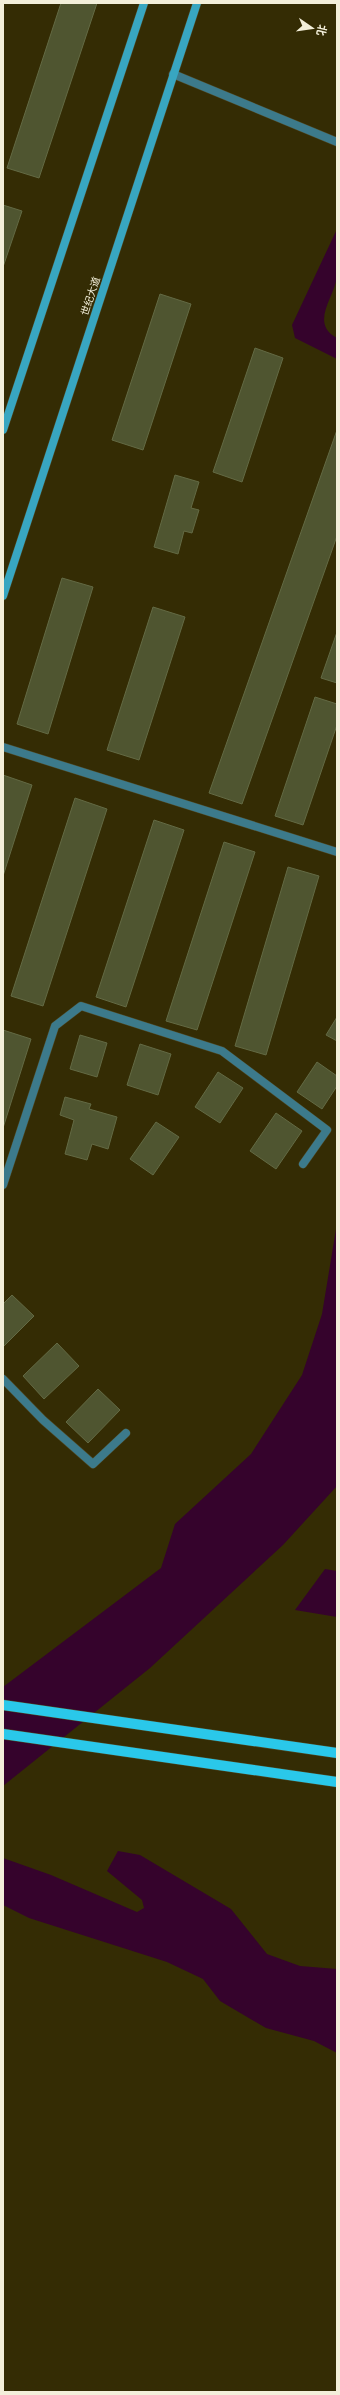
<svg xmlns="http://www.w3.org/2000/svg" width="340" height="2395" font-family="'Public Sans','Noto Sans SC',sans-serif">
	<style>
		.water { fill: #35032c }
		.building { fill: #4f5530; stroke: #636a44 }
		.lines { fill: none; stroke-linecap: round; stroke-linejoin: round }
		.lane-casing { stroke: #4f4722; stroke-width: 9 }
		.secondary-casing { stroke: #4f4722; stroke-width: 9 }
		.primary-casing { stroke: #4f4722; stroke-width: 11 }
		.lane { stroke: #3c7a8b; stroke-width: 8 }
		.secondary { stroke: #38a6c1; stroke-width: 8 }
		.primary { stroke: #2ac8ea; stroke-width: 10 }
		.labels { text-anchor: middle; stroke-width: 3; stroke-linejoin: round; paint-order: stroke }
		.street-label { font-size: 10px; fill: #f3efda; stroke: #342c04 }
	</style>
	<rect width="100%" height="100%" fill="#342c04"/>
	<path class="water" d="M 337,229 C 337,244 339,260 337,276 C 335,297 309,323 337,338 L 337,359 L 295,338 L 292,325 Z
		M 337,1223 L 337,1486 L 283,1545 L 150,1668 L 3,1786 L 3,1687 L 161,1568 L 175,1524 L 251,1454 L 302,1375 L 322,1314 Z
		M 325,1569 L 337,1571 L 337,1617 L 295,1610 Z
		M 118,1851 L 140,1855 L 231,1909 L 267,1954 L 300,1966 L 337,1969 L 337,2053 L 314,2041 L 266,2028 L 220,2001 L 203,1979 L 167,1962 L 29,1918 L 3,1905 L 3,1858 L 51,1875 L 137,1912 L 144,1908 L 142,1900 L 107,1871 Z"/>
	<path class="building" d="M 61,3 L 97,3 L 39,178 L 7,168 Z
		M 3,205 L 22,211 L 3,267 Z
		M 160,294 L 191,304 L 143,450 L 112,440 Z
		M 255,348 L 283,358 L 242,482 L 213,472 Z
		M 337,430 L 337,536 L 242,804 L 209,793 Z
		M 175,475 L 199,482 L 191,508 L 199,510 L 192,533 L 184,531 L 178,554 L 154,547 Z
		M 62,578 L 93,587 L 48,734 L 17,724 Z
		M 153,607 L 185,617 L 139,760 L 107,750 Z
		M 337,632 L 337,683 L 321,678 Z
		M 315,697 L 337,704 L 337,725 L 303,825 L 275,816 Z
		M 3,775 L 32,785 L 3,876 Z
		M 75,798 L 107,809 L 43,1006 L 11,996 Z
		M 154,820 L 184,830 L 126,1007 L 96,997 Z
		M 224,842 L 255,852 L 197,1030 L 166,1021 Z
		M 288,867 L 319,876 L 266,1055 L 235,1046 Z
		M 337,1017 L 337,1041 L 326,1035 Z
		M 3,1030 L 31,1039 L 3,1128 Z
		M 80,1035 L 107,1043 L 97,1077 L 70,1069 Z
		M 140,1044 L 171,1054 L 158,1095 L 127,1085 Z
		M 317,1062 L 337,1076 L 337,1086 L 322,1109 L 297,1092 Z
		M 218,1072 L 243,1088 L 220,1123 L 195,1107 Z
		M 65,1097 L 91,1104 L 89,1109 L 117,1117 L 108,1149 L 92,1144 L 87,1160 L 65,1154 L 74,1120 L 60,1115 Z
		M 276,1113 L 302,1131 L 276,1169 L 250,1151 Z
		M 156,1122 L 179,1137 L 153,1175 L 130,1159 Z
		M 12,1295 L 34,1316 L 3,1347 L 3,1304 Z
		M 57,1343 L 79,1366 L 44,1399 L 23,1376 Z
		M 98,1389 L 120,1410 L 88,1443 L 66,1422 Z"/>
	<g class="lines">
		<g class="lane-casing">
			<path id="lane" d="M 173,74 L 337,142
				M 3,747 L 337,852
				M 3,1185 L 55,1026 L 81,1006 L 222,1051 L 327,1130 L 303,1164
				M 3,1379 L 43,1420 L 93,1464 L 126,1433"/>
		</g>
		<g class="secondary-casing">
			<path id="secondary" d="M 3,430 L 144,3
				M 3,596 L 197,3"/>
		</g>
		<g class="primary-casing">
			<path id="primary" d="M 3,1705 L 337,1753
				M 3,1734 L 337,1782"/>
		</g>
		<use href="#lane" class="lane"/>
		<use href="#secondary" class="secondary"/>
		<use href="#primary" class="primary"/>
	</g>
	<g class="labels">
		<g class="street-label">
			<text transform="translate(90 296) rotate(-72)" y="4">世纪大道</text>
		</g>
	</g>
	<rect width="340" height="2395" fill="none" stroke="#f3efda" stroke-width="8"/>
	<g transform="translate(312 28) rotate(103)" stroke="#342c04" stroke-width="3" paint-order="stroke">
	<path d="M0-3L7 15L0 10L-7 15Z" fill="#f3efda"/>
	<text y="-6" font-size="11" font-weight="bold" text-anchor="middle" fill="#f3efda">北</text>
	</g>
</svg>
